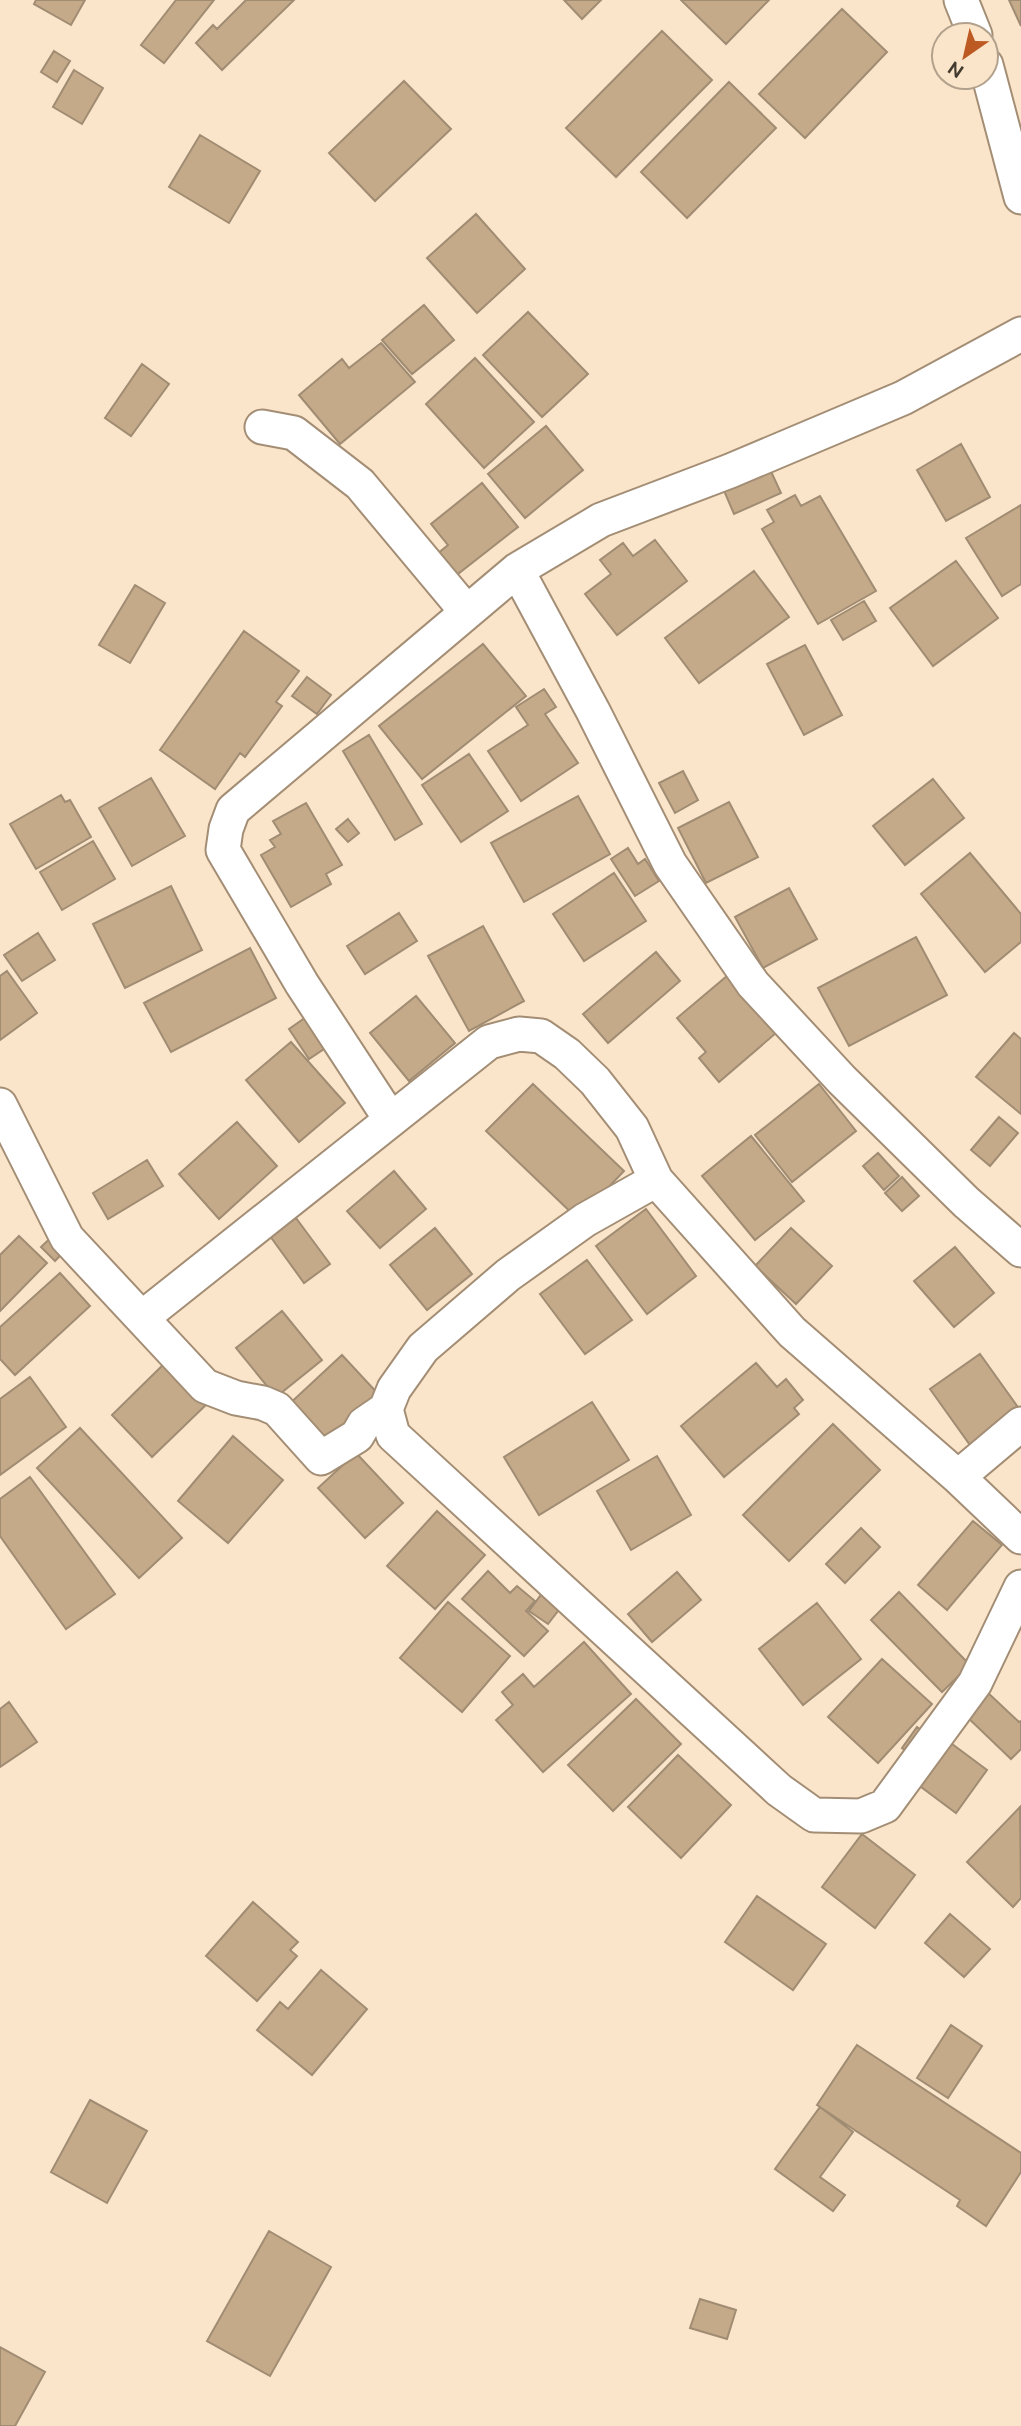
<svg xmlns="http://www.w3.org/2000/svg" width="1021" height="2426" font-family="Ubuntu,sans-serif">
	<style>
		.building { fill: #c5aa8a; stroke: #a08c73; stroke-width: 2 }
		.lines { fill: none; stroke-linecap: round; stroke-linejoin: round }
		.minor-casing { stroke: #a38e75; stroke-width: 37 }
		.minor { stroke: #fff; stroke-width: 33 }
	</style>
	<rect width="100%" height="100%" fill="#fbe5ca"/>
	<path class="building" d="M 36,0 L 85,0 L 71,25 L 34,4 Z
		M 176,0 L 214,0 L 164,63 L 141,45 Z
		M 246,0 L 294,0 L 222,70 L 196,43 L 213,25 L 217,29 Z
		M 564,0 L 601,0 L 582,19 Z
		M 681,0 L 769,0 L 726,44 Z
		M 1009,0 L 1021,0 L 1021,26 Z
		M 842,9 L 887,52 L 805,138 L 759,94 Z
		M 662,31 L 712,80 L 616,177 L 566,128 Z
		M 54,51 L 70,61 L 57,82 L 41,72 Z
		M 74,70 L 103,88 L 82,124 L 53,107 Z
		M 404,81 L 451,129 L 375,201 L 329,153 Z
		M 729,82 L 776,128 L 687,218 L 641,172 Z
		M 200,135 L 260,171 L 229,223 L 169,187 Z
		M 476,214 L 525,269 L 477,313 L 427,258 Z
		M 424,305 L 454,340 L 412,374 L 382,340 Z
		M 528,312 L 588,374 L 542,417 L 483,355 Z
		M 381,343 L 415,382 L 340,444 L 299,395 L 342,359 L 349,368 Z
		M 475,358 L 534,422 L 484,468 L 426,404 Z
		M 142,364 L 169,384 L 131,436 L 105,418 Z
		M 546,426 L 583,470 L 525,518 L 488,474 Z
		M 961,444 L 990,497 L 946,521 L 917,470 Z
		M 768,465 L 781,493 L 734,514 L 722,486 Z
		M 482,483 L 518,527 L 454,577 L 436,555 L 448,545 L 431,524 Z
		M 795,495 L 801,506 L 820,496 L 876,591 L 818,624 L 762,529 L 774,522 L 767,510 Z
		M 1021,505 L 1021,584 L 1002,596 L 966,538 Z
		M 655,540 L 687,581 L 617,635 L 585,594 L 611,574 L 600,560 L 623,543 L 633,556 Z
		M 956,561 L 998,618 L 933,666 L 890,608 Z
		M 754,571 L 789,617 L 699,683 L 665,638 Z
		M 135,585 L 165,603 L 130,663 L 99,645 Z
		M 864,601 L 876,621 L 843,640 L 831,620 Z
		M 244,631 L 299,671 L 276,702 L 282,706 L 245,757 L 240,753 L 215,789 L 160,750 Z
		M 483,644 L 526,696 L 422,779 L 379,726 Z
		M 805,645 L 842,715 L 804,735 L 767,664 Z
		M 307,677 L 331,695 L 317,714 L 292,696 Z
		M 544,689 L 556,707 L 545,714 L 578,763 L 521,801 L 488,751 L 528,725 L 516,707 Z
		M 369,735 L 422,824 L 395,840 L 343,751 Z
		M 469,754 L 508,811 L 461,842 L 422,785 Z
		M 683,771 L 698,800 L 675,813 L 659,783 Z
		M 151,778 L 185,836 L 132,866 L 99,808 Z
		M 933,779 L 964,818 L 905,865 L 873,826 Z
		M 61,795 L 65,802 L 70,800 L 91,837 L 36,869 L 10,824 Z
		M 578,796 L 610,854 L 524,902 L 491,843 Z
		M 729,802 L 758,857 L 706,883 L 678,828 Z
		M 306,803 L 342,865 L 326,874 L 331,884 L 291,907 L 261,855 L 275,847 L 270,840 L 281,834 L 273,821 Z
		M 348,819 L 359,833 L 348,842 L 336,829 Z
		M 93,841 L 115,879 L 62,910 L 40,872 Z
		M 628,848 L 638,864 L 645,859 L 659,881 L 635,896 L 611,859 Z
		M 970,853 L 1021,914 L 1021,942 L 985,972 L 921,894 Z
		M 614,873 L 646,921 L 584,961 L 553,914 Z
		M 171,886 L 202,950 L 125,988 L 93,924 Z
		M 789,888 L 817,939 L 763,968 L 735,917 Z
		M 399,913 L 417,941 L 365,974 L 347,946 Z
		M 483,926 L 524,1001 L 469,1031 L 428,956 Z
		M 38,933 L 55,960 L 22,981 L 4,955 Z
		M 916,937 L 947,995 L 849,1046 L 818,988 Z
		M 250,948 L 276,998 L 171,1052 L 144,1003 Z
		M 656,952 L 680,981 L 608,1043 L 583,1014 Z
		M 7,971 L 37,1013 L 0,1040 L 0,976 Z
		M 727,976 L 776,1033 L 719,1082 L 699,1058 L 706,1052 L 677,1018 Z
		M 416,996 L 455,1043 L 409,1081 L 370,1033 Z
		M 309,1015 L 330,1045 L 309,1059 L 289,1029 Z
		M 1014,1033 L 1021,1039 L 1021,1114 L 976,1077 Z
		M 291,1042 L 345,1103 L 299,1142 L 246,1080 Z
		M 533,1084 L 624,1171 L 578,1219 L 486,1131 Z
		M 819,1084 L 856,1131 L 792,1182 L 755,1135 Z
		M 999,1117 L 1018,1133 L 990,1166 L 971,1150 Z
		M 237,1122 L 277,1166 L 219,1219 L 179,1174 Z
		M 751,1136 L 804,1201 L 755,1240 L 702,1176 Z
		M 878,1153 L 899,1176 L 884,1190 L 863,1166 Z
		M 147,1160 L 163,1186 L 108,1219 L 93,1193 Z
		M 394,1171 L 426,1209 L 380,1248 L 347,1211 Z
		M 902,1177 L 919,1196 L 902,1211 L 885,1193 Z
		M 646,1209 L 696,1276 L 647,1314 L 596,1246 Z
		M 296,1218 L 330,1264 L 304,1283 L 270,1236 Z
		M 435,1228 L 472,1274 L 427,1310 L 390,1265 Z
		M 791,1228 L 832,1266 L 796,1304 L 755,1266 Z
		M 59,1230 L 72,1243 L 55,1261 L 41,1247 Z
		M 19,1236 L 47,1263 L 0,1311 L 0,1255 Z
		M 955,1247 L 994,1293 L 954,1327 L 914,1281 Z
		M 587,1260 L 632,1320 L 585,1354 L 540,1294 Z
		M 60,1273 L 90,1306 L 15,1375 L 0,1359 L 0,1327 Z
		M 282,1311 L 322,1360 L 276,1397 L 236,1348 Z
		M 980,1354 L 1020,1410 L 970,1445 L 930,1389 Z
		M 342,1355 L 381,1397 L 324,1450 L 285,1408 Z
		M 169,1359 L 210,1401 L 152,1457 L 112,1415 Z
		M 756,1363 L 777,1387 L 786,1379 L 803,1400 L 794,1408 L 799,1414 L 724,1477 L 681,1426 Z
		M 30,1377 L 66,1427 L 0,1475 L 0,1399 Z
		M 592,1402 L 629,1460 L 539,1515 L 504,1457 Z
		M 833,1424 L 880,1470 L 789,1561 L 743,1515 Z
		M 80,1428 L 182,1538 L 139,1578 L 37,1468 Z
		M 233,1436 L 283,1480 L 228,1543 L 178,1501 Z
		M 356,1453 L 403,1503 L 365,1538 L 318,1488 Z
		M 657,1456 L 691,1515 L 631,1550 L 597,1491 Z
		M 30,1477 L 115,1594 L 66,1629 L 0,1536 L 0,1499 Z
		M 437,1511 L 485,1555 L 435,1609 L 387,1566 Z
		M 973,1521 L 1002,1545 L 947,1610 L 918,1585 Z
		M 861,1528 L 880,1547 L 845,1583 L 826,1564 Z
		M 488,1571 L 510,1593 L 517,1586 L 535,1601 L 526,1611 L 548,1631 L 524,1656 L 462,1599 Z
		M 677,1572 L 701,1600 L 652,1642 L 628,1614 Z
		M 546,1588 L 565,1602 L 548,1624 L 529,1611 Z
		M 899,1592 L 970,1665 L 942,1692 L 871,1620 Z
		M 448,1602 L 510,1656 L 462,1712 L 400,1658 Z
		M 817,1603 L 861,1659 L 803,1705 L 759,1649 Z
		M 584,1642 L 631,1694 L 543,1772 L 496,1720 L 513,1705 L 502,1692 L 523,1674 L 534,1687 Z
		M 882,1659 L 932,1704 L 878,1763 L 828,1717 Z
		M 986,1691 L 1019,1722 L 1021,1721 L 1021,1749 L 1011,1759 L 964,1714 Z
		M 636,1699 L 681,1744 L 613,1811 L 568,1765 Z
		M 9,1702 L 37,1742 L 0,1767 L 0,1709 Z
		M 917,1727 L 934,1739 L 918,1760 L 902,1748 Z
		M 940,1735 L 987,1770 L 956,1813 L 909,1778 Z
		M 678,1755 L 731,1805 L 681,1858 L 628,1807 Z
		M 1020,1807 L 1021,1898 L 1013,1907 L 967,1862 Z
		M 862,1834 L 915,1875 L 875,1928 L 822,1887 Z
		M 757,1896 L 826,1944 L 793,1990 L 725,1942 Z
		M 253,1902 L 298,1942 L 290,1950 L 297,1956 L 257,2001 L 206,1956 Z
		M 950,1914 L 990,1949 L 964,1977 L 925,1943 Z
		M 321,1970 L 367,2009 L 312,2075 L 257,2030 L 280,2002 L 288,2009 Z
		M 951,2025 L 982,2046 L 948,2098 L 917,2078 Z
		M 857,2045 L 1021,2153 L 1021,2172 L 986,2226 L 957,2206 L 960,2200 L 817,2105 Z
		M 90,2100 L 147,2131 L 107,2203 L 51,2172 Z
		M 820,2107 L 853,2132 L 820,2177 L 845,2195 L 833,2211 L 775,2169 Z
		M 269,2231 L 331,2267 L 270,2376 L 207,2341 Z
		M 700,2299 L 736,2310 L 727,2339 L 690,2328 Z
		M 0,2347 L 45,2372 L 15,2426 L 0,2426 Z"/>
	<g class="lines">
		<g class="minor-casing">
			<path id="minor" d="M 961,0 L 975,35
				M 986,65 L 1021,197
				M 262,427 L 294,433 L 360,484 L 466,611
				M 517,570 L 593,711 L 670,864 L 753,984 L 842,1080 L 966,1202 L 1021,1250
				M 0,1105 L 67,1238 L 205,1386 L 236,1398 L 263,1403 L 277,1409 L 321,1458 L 357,1436 L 364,1424 L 386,1409 L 394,1389 L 423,1348 L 508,1275 L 585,1220 L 656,1180
				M 391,1120 L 302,984 L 223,850 L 226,829 L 233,810 L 517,570 L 601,520 L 730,471 L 903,398 L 1021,334
				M 143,1317 L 489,1042 L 519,1034 L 541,1036 L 567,1054 L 595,1081 L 632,1128 L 656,1180 L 792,1332 L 958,1477 L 1021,1537
				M 386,1409 L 393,1435 L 779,1790 L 814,1815 L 861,1816 L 885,1806 L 975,1683 L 1021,1587
				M 958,1477 L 1021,1424"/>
		</g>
		<use href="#minor" class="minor"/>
	</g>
	<g transform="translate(965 56) rotate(214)"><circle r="33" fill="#fbe5ca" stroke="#b2a18c" stroke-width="2"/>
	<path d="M0-5L12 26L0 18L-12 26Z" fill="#bd5923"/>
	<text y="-10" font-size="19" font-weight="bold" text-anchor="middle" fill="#443b30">N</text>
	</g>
</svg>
